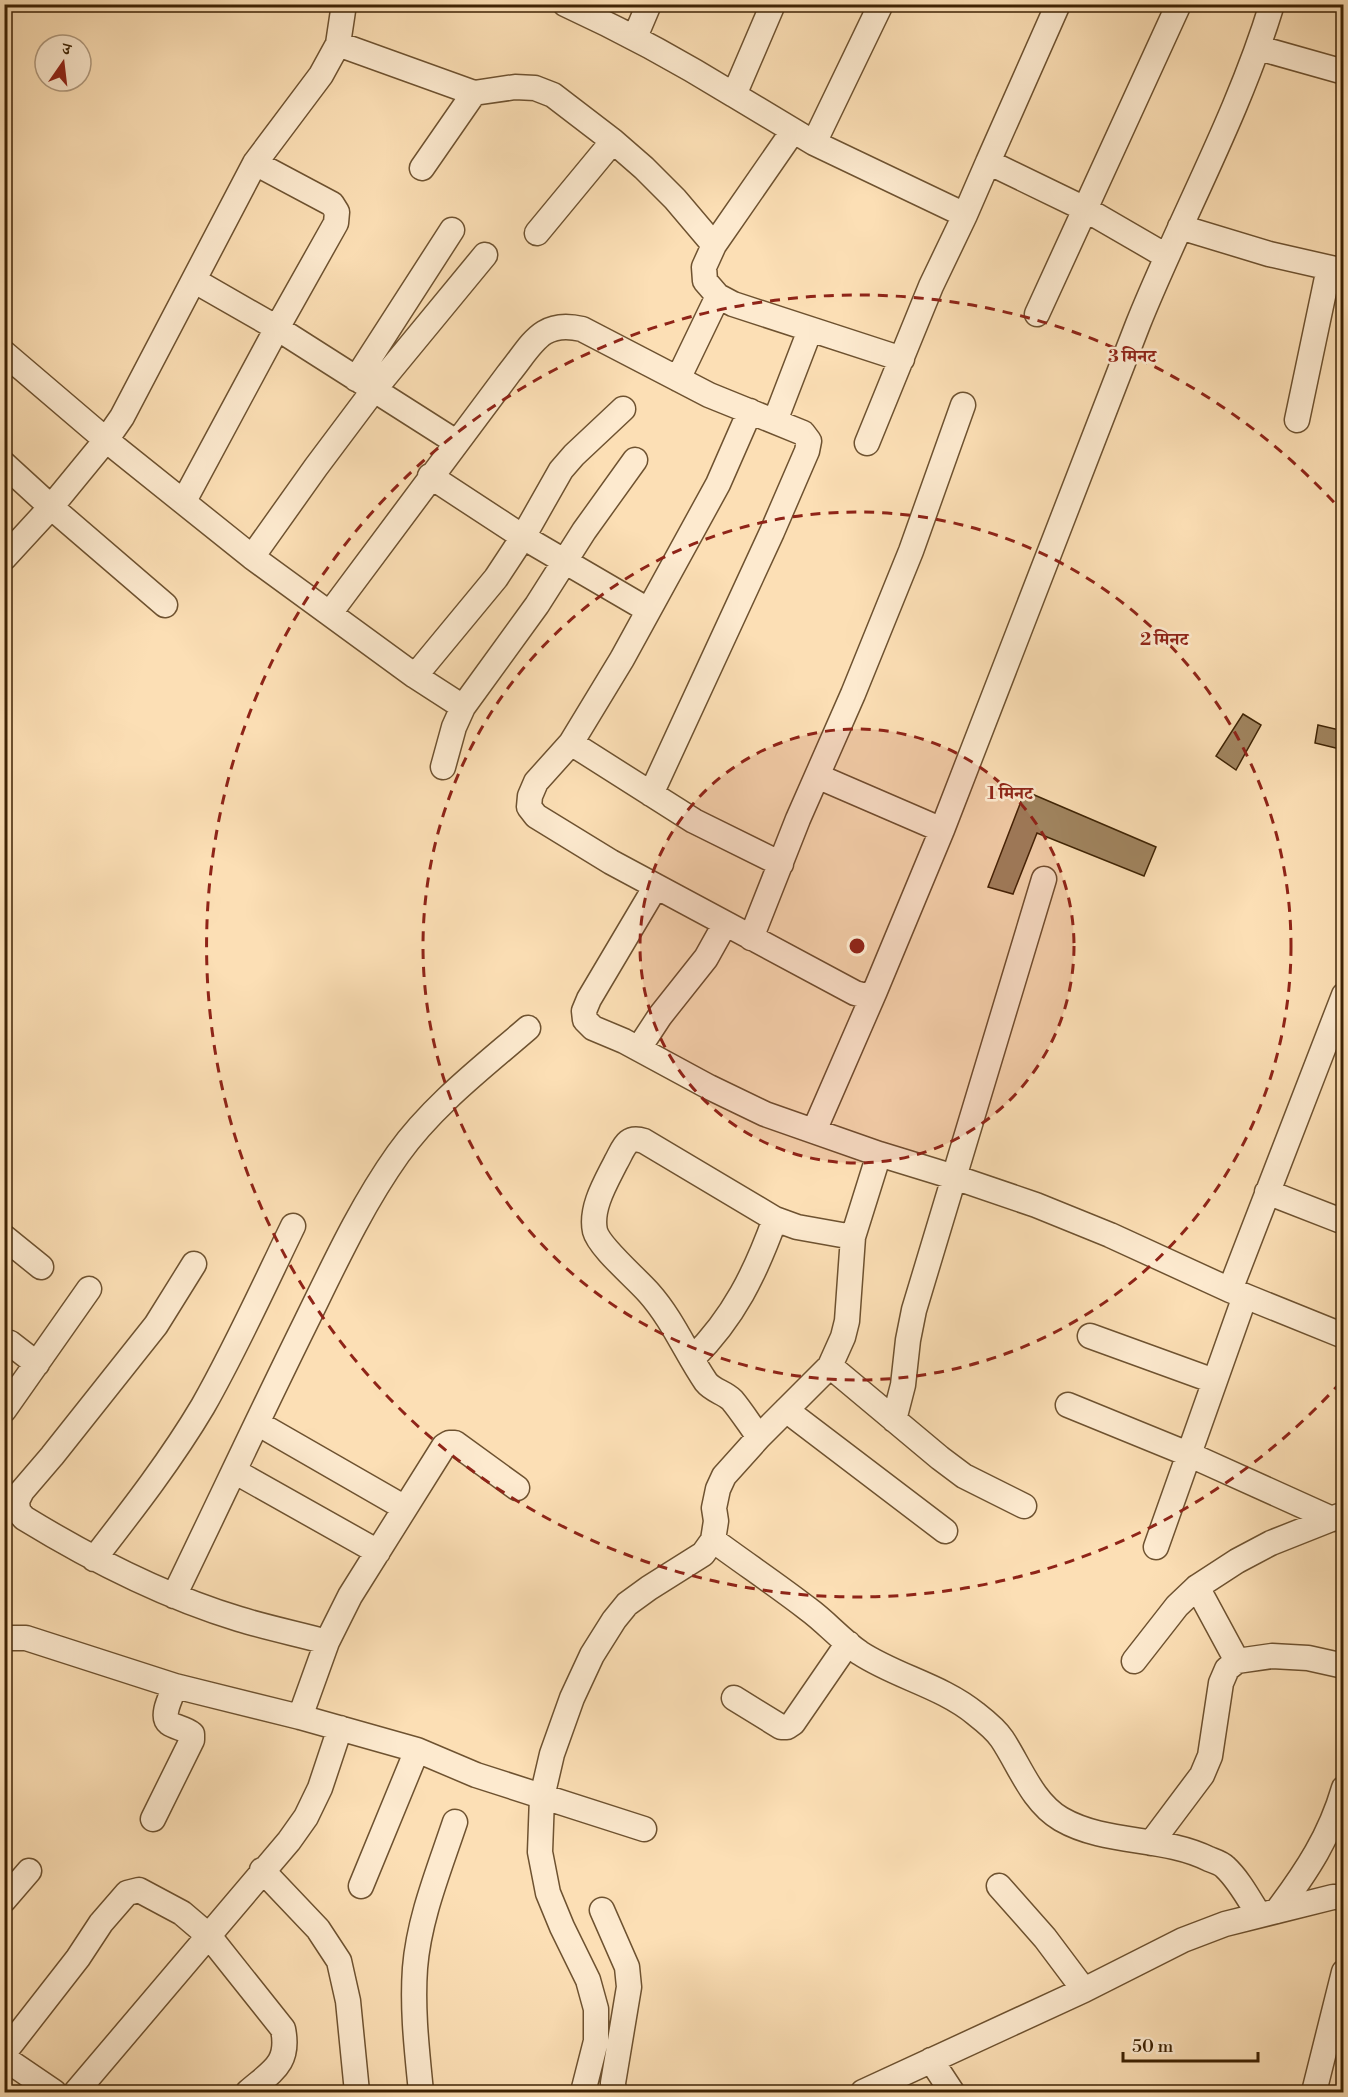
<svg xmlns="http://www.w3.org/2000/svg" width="1348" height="2097" font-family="'Libre Bodoni','Noto Serif Devanagari',serif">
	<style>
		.building { fill: #a18560; stroke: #3e2304; stroke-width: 1.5 }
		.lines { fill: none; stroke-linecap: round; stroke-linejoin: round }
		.minor-casing { stroke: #6e5230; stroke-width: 27 }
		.minor { stroke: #fdeacf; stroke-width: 24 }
		.ring { fill: none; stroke: #8f2418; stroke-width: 3; stroke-dasharray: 10 8 }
		.centre { fill: #8f2418; stroke: #fdeacf; stroke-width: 3 }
		.ring-label { font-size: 18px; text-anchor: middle; font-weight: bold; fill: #8f2418; stroke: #fdeacf; stroke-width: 5; stroke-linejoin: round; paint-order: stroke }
	</style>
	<rect width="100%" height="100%" fill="#fcdfb5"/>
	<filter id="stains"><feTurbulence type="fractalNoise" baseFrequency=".00333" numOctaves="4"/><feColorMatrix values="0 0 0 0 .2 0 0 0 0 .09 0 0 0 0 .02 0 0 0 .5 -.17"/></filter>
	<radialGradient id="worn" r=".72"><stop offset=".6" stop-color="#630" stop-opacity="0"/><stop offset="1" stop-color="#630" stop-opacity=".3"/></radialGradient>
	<path class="building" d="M 1243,714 L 1261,725 L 1236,770 L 1216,756 Z
		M 1318,725 L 1344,731 L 1344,750 L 1315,743 Z
		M 1025,791 L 1156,847 L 1144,876 L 1037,833 L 1013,894 L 988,887 Z"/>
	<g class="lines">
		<g class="minor-casing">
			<path id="minor" d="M 565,4 C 624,31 679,61 734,95 L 773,4
				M 635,37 L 649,4
				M 338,44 L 474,93 L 515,87 L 535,88 L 553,95 L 613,141 L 644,168 L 675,199 L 714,245
				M 1259,48 L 1344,72
				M 734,95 L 814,143 L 881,4
				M 793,131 L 714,245 L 704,267 L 705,281 L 718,296 L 733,304 L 902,359
				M 814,143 L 965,215 L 931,286 L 867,443
				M 988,162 L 1058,4
				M 422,168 L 474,93
				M 965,215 L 988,162 L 1085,209 L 1166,256
				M 1180,227 L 1269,254 L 1344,271
				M 537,233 L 613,141
				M 195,281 L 277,328 L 456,442
				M 1037,314 L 1179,4
				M 4,353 L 106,440 L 122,417 L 255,163 L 321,75 L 338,44 L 344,4
				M 356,379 L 452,230
				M 678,379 L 718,296
				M 750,411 L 718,484 L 622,659 L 571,743 L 536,782 L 530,796 L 529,807 L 536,816 L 611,862 L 855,993 L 866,996 L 875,991 L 942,830 L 1138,324 C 1181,217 1238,116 1272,4
				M 1297,420 L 1329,268
				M 775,421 L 810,330
				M 4,464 L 51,507 L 165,605
				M 430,476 L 523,537 L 648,610
				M 184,501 L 277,328 L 336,223 L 337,212 L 332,204 L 255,163
				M 252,557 L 316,467 L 373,391 L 485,255
				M 4,558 L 51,507 L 106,440 L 252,557 L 415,676 L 463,707
				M 330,613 L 509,373 C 532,345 541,319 582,329 L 709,395 L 803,433 L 809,441 L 807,451 L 772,532 L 651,794
				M 415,676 L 496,578 L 523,537 L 561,470 L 574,455 L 623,409
				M 571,743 L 694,821 L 781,864
				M 443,767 L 454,727 L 463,707 L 537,605 L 584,531 L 635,460
				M 817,776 L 942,830
				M 656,886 L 589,999 L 584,1011 L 585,1020 L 593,1028 L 624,1041 L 709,1087 L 765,1114 L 879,1154 L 954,1177 L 1036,1205 L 1110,1235 L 1230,1290 L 1344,1336
				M 751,938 L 798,819 L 853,694 L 911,551 L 963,405
				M 639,1048 L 660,1016 L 706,958 L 725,924
				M 814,1131 L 875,991
				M 1267,1192 L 1344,1222
				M 4,1237 L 41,1267
				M 194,1264 L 156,1325 L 52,1456 L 22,1491 L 17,1501 L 18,1511 L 24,1518 C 91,1559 163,1596 239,1619 C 268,1628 298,1634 327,1642
				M 1230,1290 L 1344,995
				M 1090,1336 L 1214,1381
				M 4,1341 L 10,1343 L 37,1364
				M 693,1358 C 734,1317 755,1274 775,1219
				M 830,1366 L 940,1458 L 964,1476 L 1024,1506
				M 1068,1405 L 1188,1454 L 1332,1519
				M 4,1410 L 89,1289
				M 786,1410 L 945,1531
				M 894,1420 L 903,1385 L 908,1340 L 914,1310 L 1044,879
				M 257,1423 L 405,1508
				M 759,1437 C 750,1425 742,1412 732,1400 C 724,1392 713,1391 706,1382 C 686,1353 673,1320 649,1293 C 637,1279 599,1247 595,1231 C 590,1208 606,1182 616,1162 C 624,1148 626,1135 644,1141 L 775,1219 L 797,1227 L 853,1237
				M 234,1471 L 378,1552
				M 713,1540 C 744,1563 777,1585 808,1609 C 826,1622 841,1640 860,1653 C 897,1677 942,1686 976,1714 C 985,1721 996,1730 1002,1739 C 1020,1766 1032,1802 1061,1819 C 1106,1845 1163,1836 1209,1859 C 1214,1861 1221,1863 1225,1867 C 1239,1880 1249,1899 1259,1915
				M 1156,1547 L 1245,1296
				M 94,1559 C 132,1510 171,1460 203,1406 C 236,1348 264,1286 293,1226
				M 1197,1587 L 1237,1661
				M 174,1596 C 218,1505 261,1413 306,1322 C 334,1265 361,1206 398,1154 C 433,1105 483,1067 528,1028
				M 4,1638 L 26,1638 L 175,1686 L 300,1717 L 417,1750 L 476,1775 L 644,1829
				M 1134,1661 L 1177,1606 L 1197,1587 L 1237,1561 L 1271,1543 L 1339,1516
				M 734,1698 L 781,1727 L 787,1727 L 793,1723 L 848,1643
				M 300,1717 L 327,1642 L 350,1596 L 444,1446 L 449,1443 L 455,1443 L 517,1488
				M 153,1819 L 192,1740 L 192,1734 C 185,1728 176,1728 169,1723 C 160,1716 172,1695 175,1686
				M 1151,1843 L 1202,1775 L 1210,1756 L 1221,1683 L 1227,1669 L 1237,1661 L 1272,1656 L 1308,1658 L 1344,1666
				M 262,1870 L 318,1929 L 339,1961 L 348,2001 L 357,2092
				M 361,1886 L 417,1750
				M 999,1886 L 1045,1938 L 1084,1990
				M 4,1900 L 29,1871
				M 602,1910 L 627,1967 L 629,1987 L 613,2083 L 614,2092
				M 1277,1911 C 1307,1871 1330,1836 1344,1788
				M 4,2053 L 78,1958 L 101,1923 L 127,1893 L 139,1890 L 182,1913 L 209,1936 L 283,2029 C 290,2064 272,2071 248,2092
				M 4,2058 L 54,2092
				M 931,2060 L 952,2092
				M 76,2092 L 289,1841 L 306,1817 L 320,1788 L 340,1728
				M 421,2092 C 417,2051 412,2010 415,1968 C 419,1918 439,1870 455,1822
				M 583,2092 L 596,2041 L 596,2009 L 588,1980 L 562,1927 L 548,1893 L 540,1852 L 542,1797 L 552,1754 L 572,1698 L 592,1655 L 614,1620 L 627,1604 L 649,1588 L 703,1554 L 713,1540 L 716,1521 L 714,1508 L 718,1489 L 724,1476 L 759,1437 L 830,1366 L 843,1337 L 847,1321 L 853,1237 L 879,1154
				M 863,2092 L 1084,1990 L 1183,1940 L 1225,1924 L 1333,1897 L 1344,1897
				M 1314,2092 L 1344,1972"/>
		</g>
		<use href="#minor" class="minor"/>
	</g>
	<circle cx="857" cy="946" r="217" fill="#8f2418" fill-opacity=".12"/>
	<g class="ring">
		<circle cx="857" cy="946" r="217"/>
		<circle cx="857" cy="946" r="434"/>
		<path d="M1341 1382A651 651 0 1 1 1341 510"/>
	</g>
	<circle cx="857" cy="946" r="9" class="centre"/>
	<g class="ring-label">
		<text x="1132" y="362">3 मिनट</text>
		<text x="1164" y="645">2 मिनट</text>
		<text x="1010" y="799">1 मिनट</text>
	</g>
	<rect width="1348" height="2097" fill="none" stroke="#fcdfb5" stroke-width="24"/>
	<rect x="6" y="6" width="1336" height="2085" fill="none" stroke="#3e2304" stroke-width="3"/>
	<rect x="12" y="12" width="1324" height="2073" fill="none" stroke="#3e2304" stroke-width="1.5"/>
	<g transform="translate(63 63) rotate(14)"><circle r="28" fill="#fdeacf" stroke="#b19a7e" stroke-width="1.5"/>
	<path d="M0-4.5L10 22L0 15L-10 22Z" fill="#8f2418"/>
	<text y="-9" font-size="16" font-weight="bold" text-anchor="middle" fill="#3e2304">उ</text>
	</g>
	<path d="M1123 2052v9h135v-9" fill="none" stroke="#3e2304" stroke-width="3"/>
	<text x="1132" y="2052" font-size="18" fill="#3e2304" stroke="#fdeacf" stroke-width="4.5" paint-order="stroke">50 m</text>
	<rect width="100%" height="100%" filter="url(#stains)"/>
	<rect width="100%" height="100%" fill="url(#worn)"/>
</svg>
